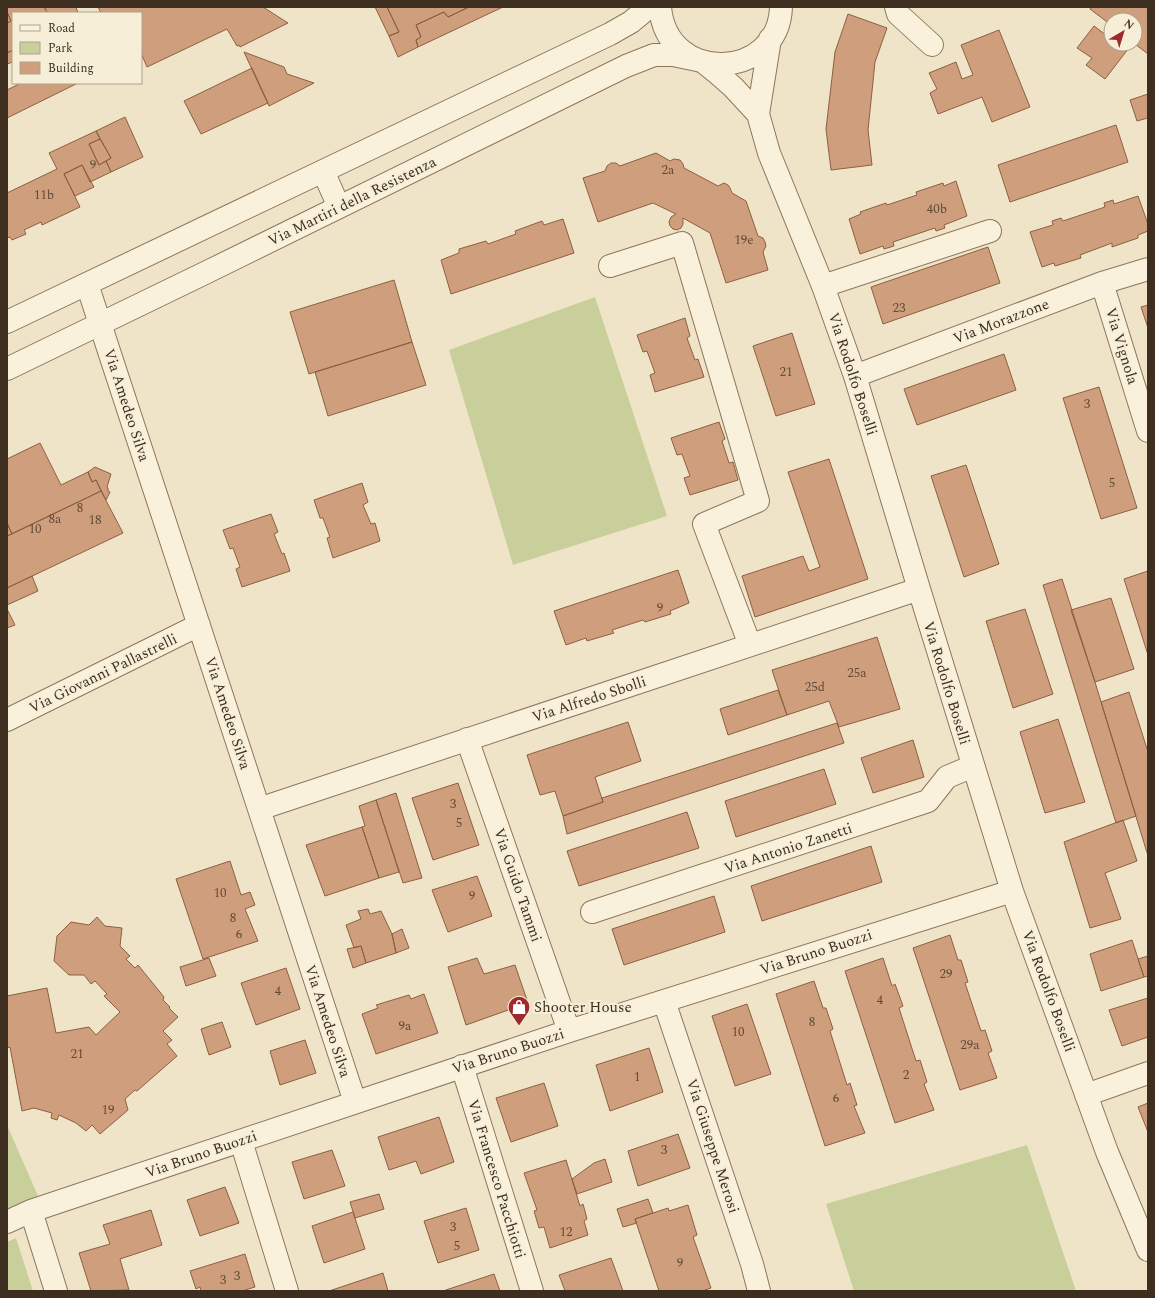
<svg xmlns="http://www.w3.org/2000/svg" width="1155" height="1298" font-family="Spectral,serif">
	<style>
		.green { fill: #c9cf9b }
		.building { fill: #cf9f7d; stroke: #8d5f41 }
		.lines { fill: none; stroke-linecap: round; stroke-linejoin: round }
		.minor-casing { stroke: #8d765c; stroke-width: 24 }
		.minor { stroke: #faf1dc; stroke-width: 22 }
		.labels { text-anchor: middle; stroke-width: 4; stroke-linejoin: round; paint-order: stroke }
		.number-label { font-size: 13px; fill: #624a37 }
		.street-label { font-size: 15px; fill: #3d2e20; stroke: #f7eed8 }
		.poi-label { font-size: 15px; fill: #3d2e20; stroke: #f7eed8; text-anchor: start }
	</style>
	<rect width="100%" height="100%" fill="#f0e4c8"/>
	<path class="green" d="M 595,297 L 667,516 L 513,565 L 449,350 Z
		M 7,1125 L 38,1196 L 7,1210 Z
		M 1027,1145 L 1076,1291 L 854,1291 L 826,1204 Z
		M 16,1238 L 33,1291 L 7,1291 L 7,1242 Z"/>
	<path class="building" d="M 7,7 L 44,7 L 48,13 L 13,13 L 13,50 L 7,53 L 7,23 L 11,21 L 7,12 Z
		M 44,7 L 76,7 L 78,13 L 68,13 L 67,12 L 64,13 L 48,13 Z
		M 98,7 L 263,7 L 288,23 L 240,47 L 239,45 L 237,46 L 227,29 L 147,67 L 141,53 L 141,13 L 101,13 Z
		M 375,7 L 387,7 L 399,32 L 389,36 Z
		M 387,7 L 469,7 L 448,17 L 444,12 L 416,25 L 421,37 L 416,40 L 418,47 L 398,57 L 389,36 L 399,32 Z
		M 469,7 L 503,7 L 418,47 L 416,40 L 421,37 L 416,25 L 444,12 L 448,17 Z
		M 1091,7 L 1148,7 L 1148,54 L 1135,44 L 1135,20 L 1111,20 L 1111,25 L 1090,9 Z
		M 7,12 L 11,21 L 7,23 Z
		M 848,14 L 887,28 L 875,62 L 868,130 L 872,165 L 831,170 L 826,129 L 835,52 Z
		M 1094,26 L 1106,35 L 1111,29 L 1111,44 L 1132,44 L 1105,79 L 1086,65 L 1092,58 L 1077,48 Z
		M 999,30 L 1030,107 L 992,122 L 982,97 L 938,114 L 930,93 L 937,89 L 929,73 L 956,62 L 962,79 L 973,75 L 961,45 Z
		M 13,50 L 13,62 L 7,64 L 7,53 Z
		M 244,52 L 284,67 L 287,74 L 314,83 L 269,106 Z
		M 252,68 L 268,103 L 201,134 L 184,101 Z
		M 21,83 L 78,83 L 7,118 L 7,90 Z
		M 1148,94 L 1148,118 L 1137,121 L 1130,100 Z
		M 125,117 L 143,157 L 111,172 L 106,161 L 111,158 L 96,131 Z
		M 1116,125 L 1128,162 L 1010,202 L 998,165 Z
		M 96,131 L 100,139 L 89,144 L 99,165 L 106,161 L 111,172 L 90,182 L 82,165 L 64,174 L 80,207 L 42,225 L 41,222 L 24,230 L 26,234 L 12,240 L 10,237 L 7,238 L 7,193 L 57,169 L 49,153 Z
		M 100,139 L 111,158 L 99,165 L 89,144 Z
		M 656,153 L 670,161 L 674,159 L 680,160 L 683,164 L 684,168 L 718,186 L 724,183 L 728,185 L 730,188 L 732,193 L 746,201 L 758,236 L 763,238 L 765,242 L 766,246 L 763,252 L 768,270 L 726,283 L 710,233 L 683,218 L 683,224 L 681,228 L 677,230 L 673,229 L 670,226 L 669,222 L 671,217 L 676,214 L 653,203 L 598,222 L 583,178 L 605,171 L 607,166 L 611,163 L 616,163 L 620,166 Z
		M 82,165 L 94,187 L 75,196 L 64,174 Z
		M 956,181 L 967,216 L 944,225 L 945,228 L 936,231 L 935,228 L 893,242 L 894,246 L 884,249 L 883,246 L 860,254 L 849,219 L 861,214 L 860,212 L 886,203 L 887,205 L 917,195 L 916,192 L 943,183 L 944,186 Z
		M 1138,196 L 1148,224 L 1148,231 L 1138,235 L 1138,238 L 1112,247 L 1112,243 L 1080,255 L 1081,258 L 1055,266 L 1054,263 L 1042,267 L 1030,232 L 1053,225 L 1052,221 L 1061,218 L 1063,221 L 1105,207 L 1104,203 L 1113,200 L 1114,204 Z
		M 563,219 L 574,253 L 451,294 L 441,260 L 459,253 L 459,249 L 486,241 L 488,244 L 516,234 L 515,231 L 542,221 L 544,225 Z
		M 988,247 L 1000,283 L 883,324 L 871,287 Z
		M 394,280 L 412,342 L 309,374 L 290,312 Z
		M 1148,305 L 1148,328 L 1141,307 Z
		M 685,318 L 690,336 L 687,338 L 695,360 L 698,359 L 704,377 L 655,392 L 650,375 L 655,373 L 647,351 L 643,352 L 637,335 Z
		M 792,333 L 815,404 L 776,416 L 753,346 Z
		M 412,342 L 426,385 L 328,416 L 315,372 Z
		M 1004,354 L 1016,390 L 917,425 L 904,389 Z
		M 1099,387 L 1137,508 L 1101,519 L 1063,398 Z
		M 719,422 L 725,439 L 722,441 L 729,463 L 733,462 L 738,480 L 690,495 L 684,478 L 690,476 L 682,454 L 677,455 L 671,438 Z
		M 40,443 L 61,485 L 88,472 L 92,482 L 96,480 L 101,491 L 12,534 L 7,523 L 7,459 Z
		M 829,459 L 868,579 L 755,617 L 742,576 L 803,556 L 809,571 L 820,567 L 788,472 Z
		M 966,465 L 999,564 L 964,577 L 931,476 Z
		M 95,467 L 111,474 L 107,487 L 108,488 L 108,491 L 110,492 L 106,500 L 96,480 L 92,482 L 88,472 Z
		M 362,483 L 368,502 L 363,505 L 371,524 L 375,523 L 380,541 L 333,558 L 327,538 L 330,537 L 323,518 L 320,518 L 314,500 Z
		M 101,491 L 123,533 L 7,588 L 7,536 Z
		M 271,514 L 278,532 L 274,534 L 282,554 L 284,553 L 290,571 L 242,587 L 236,569 L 240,567 L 233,548 L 230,549 L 223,530 Z
		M 7,523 L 12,534 L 7,536 Z
		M 678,570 L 689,603 L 670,611 L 671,614 L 645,622 L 643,620 L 612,630 L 614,633 L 587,641 L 586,638 L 566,645 L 554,611 Z
		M 1148,571 L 1148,655 L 1124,579 Z
		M 32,576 L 38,591 L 7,605 L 7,588 Z
		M 1062,579 L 1095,682 L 1136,816 L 1116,823 L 1043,585 Z
		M 1111,598 L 1134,669 L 1095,682 L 1071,610 Z
		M 7,609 L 15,625 L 7,628 Z
		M 1025,609 L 1053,694 L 1013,708 L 986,621 Z
		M 877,637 L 900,709 L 839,727 L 829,701 L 787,715 L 772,670 Z
		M 778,690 L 787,715 L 728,735 L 720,709 Z
		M 1129,692 L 1148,752 L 1148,856 L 1101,702 Z
		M 1058,719 L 1085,802 L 1045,813 L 1020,732 Z
		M 628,722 L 641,761 L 595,777 L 603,802 L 563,816 L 555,791 L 540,795 L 527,755 Z
		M 837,723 L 844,743 L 567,834 L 563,816 L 603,802 L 602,798 Z
		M 913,740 L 924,777 L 873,793 L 861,758 Z
		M 824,769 L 836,804 L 736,837 L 725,801 Z
		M 458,783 L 479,845 L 433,860 L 412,798 Z
		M 396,793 L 422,878 L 403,883 L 376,800 Z
		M 376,800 L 399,872 L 379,878 L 362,827 L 365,826 L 359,806 Z
		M 687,812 L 699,848 L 579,886 L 567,851 Z
		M 1123,820 L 1137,861 L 1105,873 L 1121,919 L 1090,928 L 1064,842 Z
		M 362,827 L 379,878 L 325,896 L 306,845 Z
		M 871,846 L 882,882 L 762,921 L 751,886 Z
		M 230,861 L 241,895 L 250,892 L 255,905 L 245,909 L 258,941 L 203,959 L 176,879 Z
		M 477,876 L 492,916 L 448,932 L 432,890 Z
		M 714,896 L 725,932 L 624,965 L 612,929 Z
		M 368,909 L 370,914 L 381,911 L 392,934 L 396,953 L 366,963 L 361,946 L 354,948 L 346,925 L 361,919 L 358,911 Z
		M 97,917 L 105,926 L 122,928 L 120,946 L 130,956 L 126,959 L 135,968 L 138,965 L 164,997 L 163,1000 L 170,1007 L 169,1008 L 178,1017 L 163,1031 L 172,1040 L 167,1044 L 177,1056 L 137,1091 L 135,1090 L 125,1099 L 128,1110 L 100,1134 L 92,1125 L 86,1131 L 76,1123 L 59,1115 L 57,1120 L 51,1118 L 52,1113 L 34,1108 L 22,1111 L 10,1047 L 7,1048 L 7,996 L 47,988 L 56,1033 L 89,1027 L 96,1035 L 120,1012 L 104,996 L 107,994 L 95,981 L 91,984 L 84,975 L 69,975 L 54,961 L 57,936 L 71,922 L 89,925 Z
		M 402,929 L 409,948 L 396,953 L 392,934 Z
		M 950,935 L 958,960 L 961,960 L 968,982 L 965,983 L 981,1031 L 985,1030 L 992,1051 L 988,1053 L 997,1078 L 960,1090 L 913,948 Z
		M 1132,940 L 1144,977 L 1101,991 L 1090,954 Z
		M 361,946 L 366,963 L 353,968 L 347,949 Z
		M 1148,956 L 1148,976 L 1144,977 L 1138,959 Z
		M 209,958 L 216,976 L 186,986 L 180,967 Z
		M 477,958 L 484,974 L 515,965 L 528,1003 L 466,1025 L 448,967 Z
		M 883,958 L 892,986 L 895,984 L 903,1006 L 899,1008 L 916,1061 L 920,1060 L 927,1082 L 924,1084 L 934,1110 L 895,1123 L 845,971 Z
		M 286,968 L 300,1009 L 256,1025 L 241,983 Z
		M 814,981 L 823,1008 L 826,1008 L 833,1029 L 830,1031 L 847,1085 L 850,1083 L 857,1105 L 854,1106 L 865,1133 L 825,1146 L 776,994 Z
		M 424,994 L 438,1033 L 376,1054 L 362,1014 L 378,1008 L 376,1005 L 409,995 L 411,999 Z
		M 1148,998 L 1148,1037 L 1122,1046 L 1109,1010 Z
		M 747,1004 L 771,1074 L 735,1086 L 712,1016 Z
		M 222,1022 L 231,1047 L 209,1055 L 201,1029 Z
		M 305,1040 L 316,1073 L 280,1085 L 270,1051 Z
		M 649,1048 L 663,1092 L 610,1111 L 596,1065 Z
		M 544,1083 L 558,1126 L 511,1142 L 496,1098 Z
		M 1148,1103 L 1148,1132 L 1138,1107 Z
		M 439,1117 L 454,1162 L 421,1174 L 416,1161 L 389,1170 L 378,1137 Z
		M 678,1134 L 690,1168 L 638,1186 L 628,1151 Z
		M 332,1150 L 345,1186 L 304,1199 L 292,1162 Z
		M 605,1159 L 612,1182 L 577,1194 L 572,1179 L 594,1163 Z
		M 566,1160 L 580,1206 L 583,1204 L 587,1219 L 584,1221 L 588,1235 L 550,1248 L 544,1227 L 539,1228 L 534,1211 L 537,1210 L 524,1173 Z
		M 225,1187 L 239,1223 L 200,1236 L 187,1200 Z
		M 379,1194 L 384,1209 L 355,1218 L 350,1202 Z
		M 648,1199 L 653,1213 L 635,1219 L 637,1223 L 623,1227 L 617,1209 Z
		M 688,1205 L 697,1235 L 693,1237 L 711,1288 L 702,1291 L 659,1291 L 635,1219 L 668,1208 L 669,1211 Z
		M 466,1208 L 479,1250 L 438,1263 L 424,1221 Z
		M 151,1210 L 162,1245 L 120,1259 L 129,1290 L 91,1291 L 79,1253 L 110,1244 L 103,1225 Z
		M 353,1212 L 365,1249 L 324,1263 L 312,1226 Z
		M 245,1254 L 255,1287 L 242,1291 L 201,1291 L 200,1287 L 196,1289 L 190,1271 Z
		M 611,1258 L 623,1291 L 565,1291 L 559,1275 Z
		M 383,1273 L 388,1291 L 329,1291 Z
		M 494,1274 L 500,1291 L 443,1291 Z"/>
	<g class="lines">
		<g class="minor-casing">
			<path id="minor" d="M 660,7 C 667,86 779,80 781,7
				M 896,7 L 898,14 L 932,45
				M 758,114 L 770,39
				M 323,171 L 339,207
				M 610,266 L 682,243 L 758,501 L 704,524 L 750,645
				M 1102,283 L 1148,431
				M 87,284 L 355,1102
				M 823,286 L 990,231
				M 7,322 L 610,34 L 631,22 L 649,7
				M 7,369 L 205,273 L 626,66 L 654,55 L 673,55 L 702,61 L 717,73 L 733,87 L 758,114 L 769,153 L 823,286 L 855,376 L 919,589 L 1012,891 L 1107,1152 L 1148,1250
				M 855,376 L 1102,283 L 1148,269
				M 7,720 L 199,625
				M 467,739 L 569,1031
				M 259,809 L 919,589
				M 592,912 L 928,801 L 947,777 L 973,766
				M 664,1001 L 752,1264 L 759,1291
				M 462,1066 L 532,1291
				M 1086,1095 L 1148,1073
				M 241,1141 L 287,1291
				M 31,1211 L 56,1291
				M 7,1222 L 31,1211 L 569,1031 L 1012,891"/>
		</g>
		<use href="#minor" class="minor"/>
	</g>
	<defs>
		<g id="shop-pin" transform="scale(1.15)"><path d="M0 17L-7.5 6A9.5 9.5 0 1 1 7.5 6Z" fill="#9e2a2b" stroke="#f7eed8"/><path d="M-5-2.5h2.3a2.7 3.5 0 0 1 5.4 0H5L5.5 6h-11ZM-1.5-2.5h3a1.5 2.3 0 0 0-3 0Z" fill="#fff"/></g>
	</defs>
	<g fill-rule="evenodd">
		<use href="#shop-pin" x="519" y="1007"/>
	</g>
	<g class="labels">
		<g class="number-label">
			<text x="93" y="169">9</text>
			<text x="668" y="174">2a</text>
			<text x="44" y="199">11b</text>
			<text x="937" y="213">40b</text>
			<text x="744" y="244">19e</text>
			<text x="899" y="312">23</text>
			<text x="786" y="376">21</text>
			<text x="1087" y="408">3</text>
			<text x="1112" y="487">5</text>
			<text x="80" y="512">8</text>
			<text x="55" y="523">8a</text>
			<text x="95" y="524">18</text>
			<text x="35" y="533">10</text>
			<text x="660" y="612">9</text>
			<text x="857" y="677">25a</text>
			<text x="815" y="691">25d</text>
			<text x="453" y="808">3</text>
			<text x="459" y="827">5</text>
			<text x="220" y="897">10</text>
			<text x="472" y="900">9</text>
			<text x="233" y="922">8</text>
			<text x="239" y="938">6</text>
			<text x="946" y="978">29</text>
			<text x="278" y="995">4</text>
			<text x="880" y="1004">4</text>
			<text x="812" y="1026">8</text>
			<text x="405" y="1030">9a</text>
			<text x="738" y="1036">10</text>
			<text x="970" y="1049">29a</text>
			<text x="77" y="1058">21</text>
			<text x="906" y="1079">2</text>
			<text x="637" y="1081">1</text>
			<text x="836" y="1102">6</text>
			<text x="108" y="1114">19</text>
			<text x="664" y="1154">3</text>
			<text x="453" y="1231">3</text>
			<text x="566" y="1236">12</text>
			<text x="457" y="1250">5</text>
			<text x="680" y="1267">9</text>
			<text x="237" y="1280">3</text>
			<text x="223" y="1284">3</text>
		</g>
		<g class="street-label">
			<text transform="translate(352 201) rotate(-26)" y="5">Via Martiri della Resistenza</text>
			<text transform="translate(1001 321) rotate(-21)" y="5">Via Morazzone</text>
			<text transform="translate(1122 346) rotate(73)" y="5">Via Vignola</text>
			<text transform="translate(853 374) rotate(72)" y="5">Via Rodolfo Boselli</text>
			<text transform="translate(127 405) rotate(72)" y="5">Via Amedeo Silva</text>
			<text transform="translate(103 673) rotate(-26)" y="5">Via Giovanni Pallastrelli</text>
			<text transform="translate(947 683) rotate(73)" y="5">Via Rodolfo Boselli</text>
			<text transform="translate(589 699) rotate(-18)" y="5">Via Alfredo Sbolli</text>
			<text transform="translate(228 713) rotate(72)" y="5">Via Amedeo Silva</text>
			<text transform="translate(788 848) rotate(-18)" y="5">Via Antonio Zanetti</text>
			<text transform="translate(518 885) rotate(71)" y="5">Via Guido Tammi</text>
			<text transform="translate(816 952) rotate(-18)" y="5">Via Bruno Buozzi</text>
			<text transform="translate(1049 991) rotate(70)" y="5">Via Rodolfo Boselli</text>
			<text transform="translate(328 1021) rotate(72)" y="5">Via Amedeo Silva</text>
			<text transform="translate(508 1051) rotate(-18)" y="5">Via Bruno Buozzi</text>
			<text transform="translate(713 1146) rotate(72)" y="5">Via Giuseppe Merosi</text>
			<text transform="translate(201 1154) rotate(-19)" y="5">Via Bruno Buozzi</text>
			<text transform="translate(497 1179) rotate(73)" y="5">Via Francesco Pacchiotti</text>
		</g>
		<g class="poi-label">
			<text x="534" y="1012">Shooter House</text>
		</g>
	</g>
	<rect width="1155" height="1298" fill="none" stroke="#3d2e20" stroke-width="16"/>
	<rect x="12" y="12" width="130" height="72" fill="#f7eed8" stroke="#ada18e"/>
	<rect x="20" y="25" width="20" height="6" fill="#faf1dc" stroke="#ada18e"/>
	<text x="48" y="32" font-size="12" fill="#3d2e20">Road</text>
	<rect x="20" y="42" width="20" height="12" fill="#c9cf9b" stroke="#ada18e"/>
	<text x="48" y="52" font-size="12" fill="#3d2e20">Park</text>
	<rect x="20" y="62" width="20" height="12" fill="#cf9f7d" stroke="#ada18e"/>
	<text x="48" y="72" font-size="12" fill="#3d2e20">Building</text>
	<g transform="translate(1123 32) rotate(38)"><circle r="19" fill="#f7eed8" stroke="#ada18e"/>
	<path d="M0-3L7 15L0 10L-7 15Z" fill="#9e2a2b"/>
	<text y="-6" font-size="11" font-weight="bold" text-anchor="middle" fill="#3d2e20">N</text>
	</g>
</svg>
